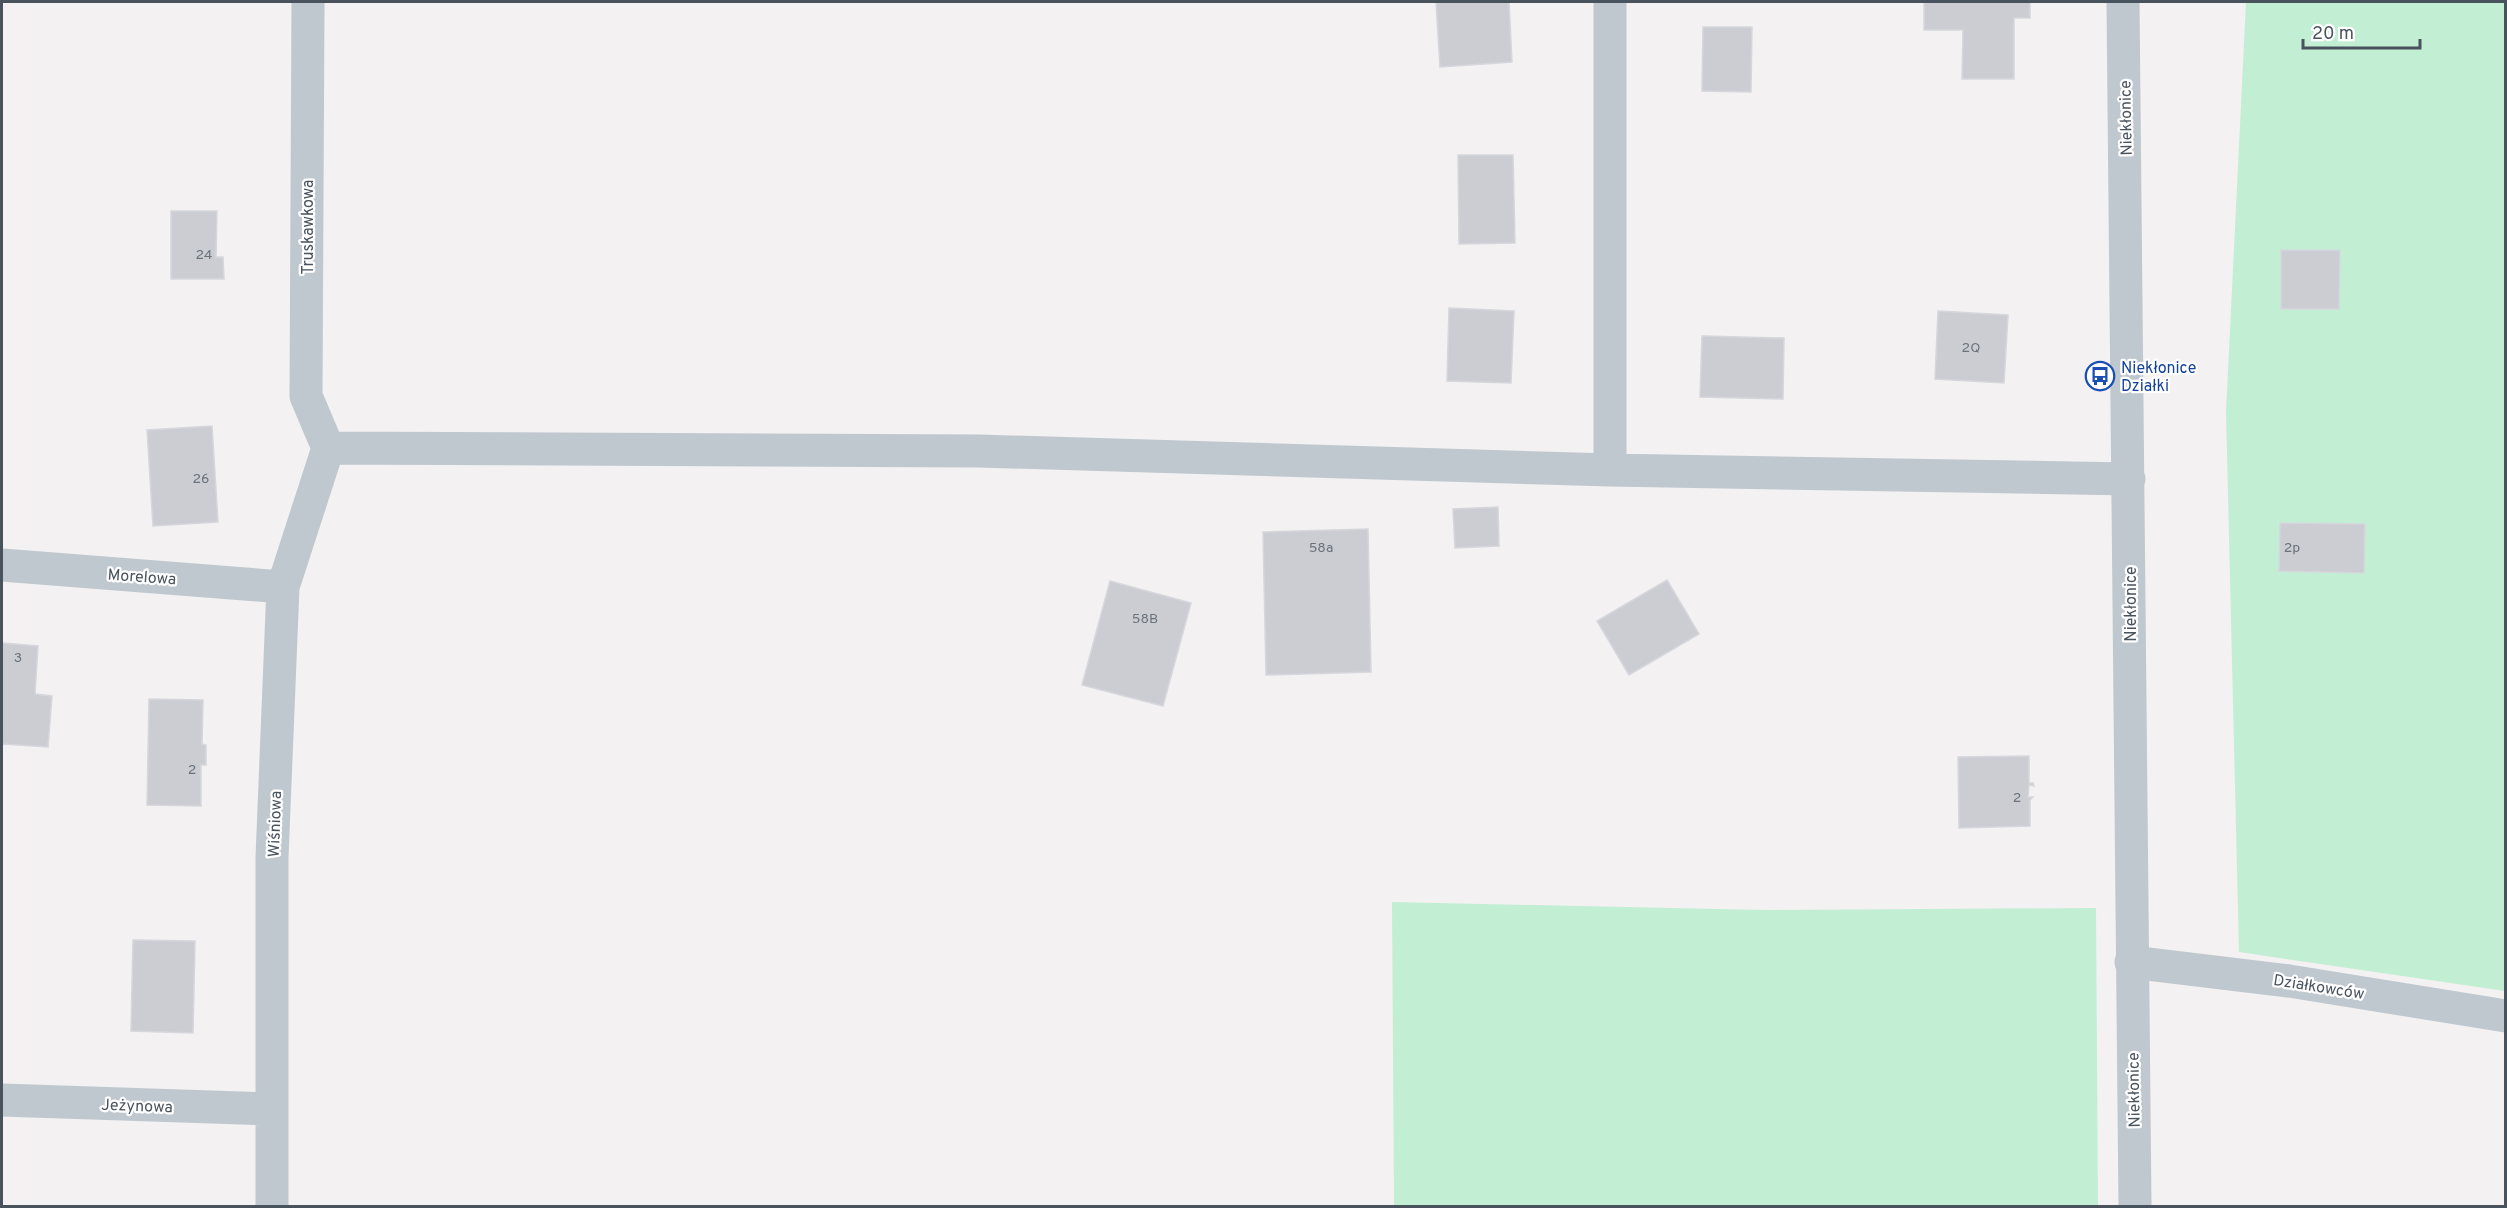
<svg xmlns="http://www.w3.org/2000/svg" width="2507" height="1208" font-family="Overpass,sans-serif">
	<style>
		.green { fill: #c2eed4 }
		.building { fill: #cbcdd3; stroke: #d5d7dc; stroke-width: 1.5 }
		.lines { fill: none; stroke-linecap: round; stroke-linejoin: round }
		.minor { stroke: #bfc7cf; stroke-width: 33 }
		.labels { text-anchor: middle; stroke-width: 4.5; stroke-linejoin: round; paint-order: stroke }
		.number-label { font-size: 14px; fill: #6a727b }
		.street-label { font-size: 16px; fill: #49535e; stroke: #fff }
		.transit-label { font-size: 16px; fill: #164399; stroke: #fff; text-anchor: start }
	</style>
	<rect width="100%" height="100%" fill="#f3f1f1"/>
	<path class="green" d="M 2246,2 L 2505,2 L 2505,991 L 2239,952 L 2226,412 Z
		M 1392,902 L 1763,910 L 2096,908 L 2098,1206 L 1394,1206 Z"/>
	<path class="building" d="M 1436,2 L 1509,2 L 1512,62 L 1440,67 Z
		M 1924,2 L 2030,2 L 2030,18 L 2014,18 L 2014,79 L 1962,79 L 1963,30 L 1924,30 Z
		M 1703,27 L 1752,27 L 1751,92 L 1702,91 Z
		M 1458,155 L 1513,155 L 1515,243 L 1459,244 Z
		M 171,211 L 217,211 L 216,257 L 223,257 L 224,279 L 171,279 Z
		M 2281,250 L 2340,250 L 2339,309 L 2281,309 Z
		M 1449,308 L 1514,311 L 1511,383 L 1447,381 Z
		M 1938,311 L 2008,315 L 2004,383 L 1935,379 Z
		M 1702,336 L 1784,338 L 1783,399 L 1700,397 Z
		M 212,426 L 218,522 L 153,526 L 147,430 Z
		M 1498,507 L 1499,546 L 1455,548 L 1453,509 Z
		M 2280,523 L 2365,524 L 2364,573 L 2279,571 Z
		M 1368,529 L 1371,672 L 1266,675 L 1263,532 Z
		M 1667,580 L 1699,634 L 1629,675 L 1597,621 Z
		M 1110,581 L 1191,603 L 1163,706 L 1082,685 Z
		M 2,643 L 38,646 L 35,694 L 52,696 L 48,747 L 2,744 Z
		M 149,699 L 203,700 L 202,744 L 206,745 L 206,765 L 201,765 L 201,806 L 147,805 Z
		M 2029,756 L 2029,783 L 2033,783 L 2034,786 L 2029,785 L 2028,797 L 2033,797 L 2030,800 L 2030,826 L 1959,828 L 1958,757 Z
		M 133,940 L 195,941 L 193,1033 L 131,1031 Z"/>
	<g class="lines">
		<path class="minor" d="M 308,2 L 306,396 L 328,448
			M 1610,2 L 1610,470
			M 2123,2 L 2135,1206
			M 328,448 L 979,451 L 1610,470 L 2129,479
			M 2,565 L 283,587
			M 2131,962 L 2289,981 L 2506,1016
			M 2,1100 L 272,1109
			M 272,1206 L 272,857 L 283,587 L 328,448"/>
	</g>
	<defs>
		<g id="bus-ring" transform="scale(1.5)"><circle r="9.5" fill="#fff" stroke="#1a4fb4" stroke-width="1.5"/><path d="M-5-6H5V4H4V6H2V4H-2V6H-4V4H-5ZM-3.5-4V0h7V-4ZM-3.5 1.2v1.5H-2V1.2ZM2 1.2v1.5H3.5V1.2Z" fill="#1a4fb4"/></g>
	</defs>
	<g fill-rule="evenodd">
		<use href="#bus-ring" x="2100" y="376"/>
	</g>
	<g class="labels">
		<g class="number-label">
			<text x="204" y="259">24</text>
			<text x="1971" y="352">2Q</text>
			<text x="201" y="483">26</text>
			<text x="1321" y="552">58a</text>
			<text x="2292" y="552">2p</text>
			<text x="1145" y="623">58B</text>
			<text x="18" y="662">3</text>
			<text x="192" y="774">2</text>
			<text x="2017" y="802">2</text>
		</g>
		<g class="street-label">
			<text transform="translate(2125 118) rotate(-91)" y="6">Niekłonice</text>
			<text transform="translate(307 227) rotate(-90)" y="6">Truskawkowa</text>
			<text transform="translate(142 576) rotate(4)" y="6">Morelowa</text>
			<text transform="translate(2130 604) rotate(-90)" y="6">Niekłonice</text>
			<text transform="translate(274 824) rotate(-88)" y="6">Wiśniowa</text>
			<text transform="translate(2319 986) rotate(9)" y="6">Działkowców</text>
			<text transform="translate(2133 1090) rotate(-91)" y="6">Niekłonice</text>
			<text transform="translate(137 1105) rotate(2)" y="6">Jeżynowa</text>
		</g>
		<g class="transit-label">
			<text x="2121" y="373">Niekłonice<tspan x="2121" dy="18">Działki</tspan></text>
		</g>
	</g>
	<rect width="2507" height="1208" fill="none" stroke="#49535e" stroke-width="6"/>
	<path d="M2303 39v9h117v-9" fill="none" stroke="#49535e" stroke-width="3"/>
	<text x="2312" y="39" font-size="18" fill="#49535e" stroke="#ffffff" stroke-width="4.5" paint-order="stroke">20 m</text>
</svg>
